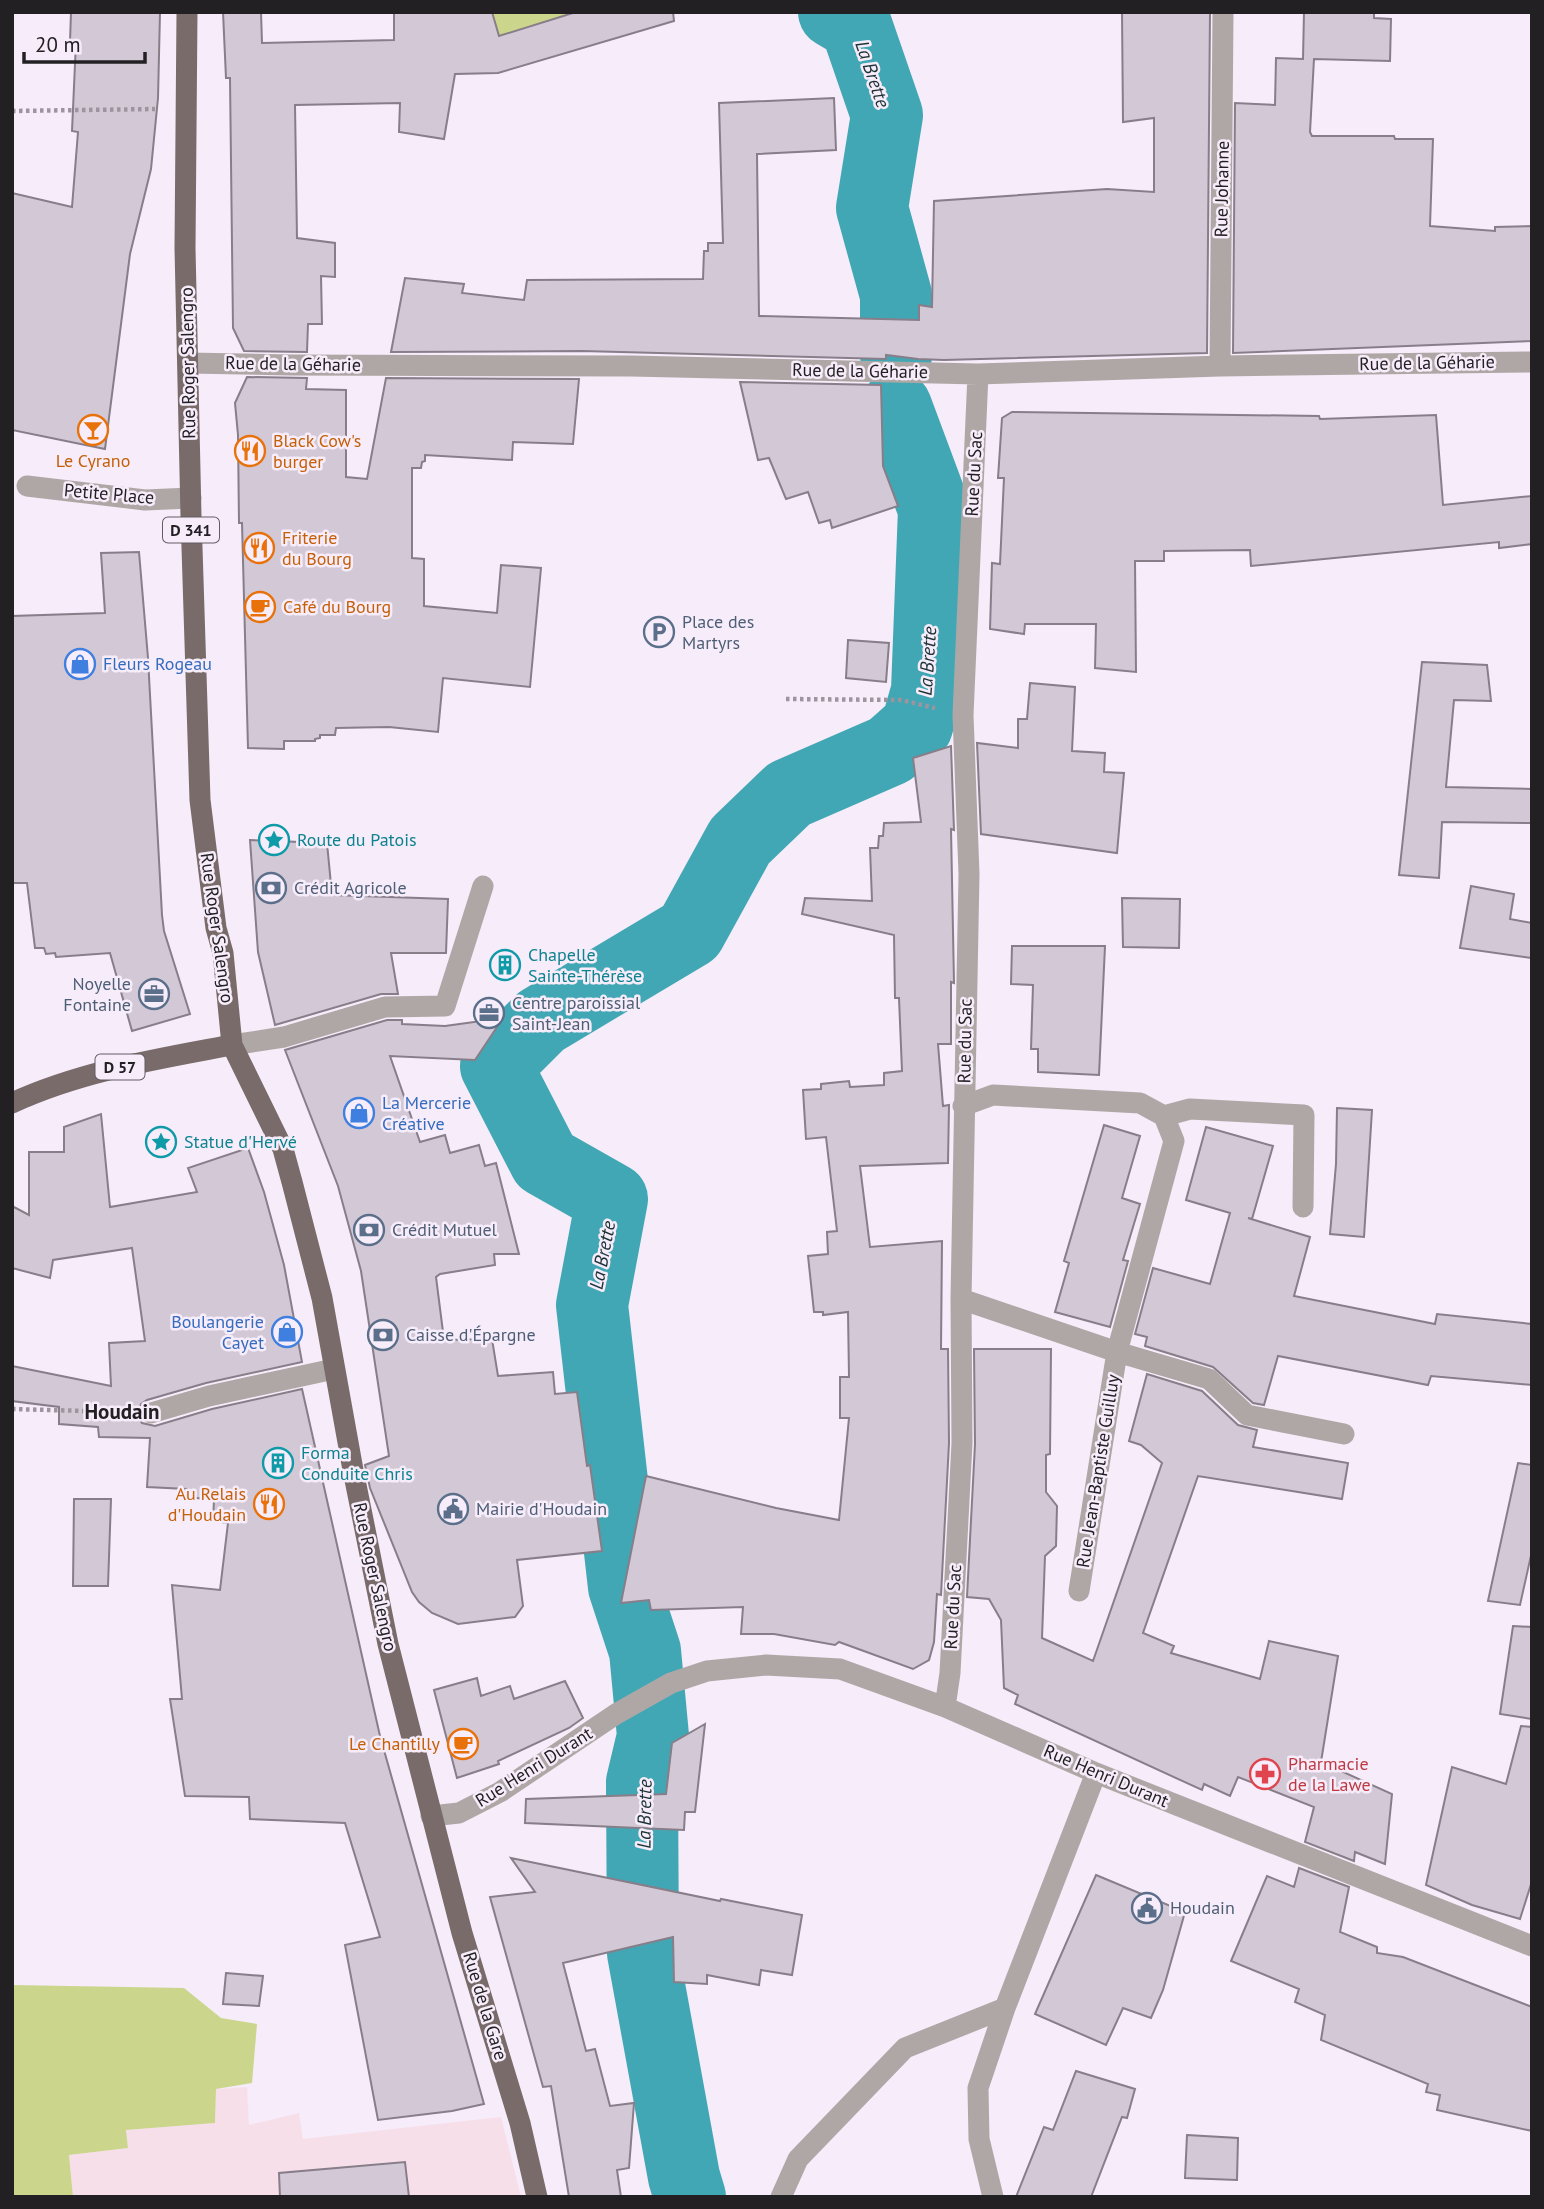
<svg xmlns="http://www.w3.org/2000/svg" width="1544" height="2209" font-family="'PT Sans',sans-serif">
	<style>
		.commercial { fill: #f7dfea }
		.green { fill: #cbd68c }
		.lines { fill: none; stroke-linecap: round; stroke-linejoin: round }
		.river { stroke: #42a7b4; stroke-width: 72 }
		.building { fill: #d3c9d6; stroke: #877e8a; stroke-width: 2 }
		.path { stroke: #9c959f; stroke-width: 4.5; stroke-dasharray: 3.5 3.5; stroke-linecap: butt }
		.minor { stroke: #afa7a6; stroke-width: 21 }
		.major { stroke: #796b69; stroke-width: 21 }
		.labels { text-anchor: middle; stroke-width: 5; stroke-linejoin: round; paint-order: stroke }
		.shield { fill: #f6ecfa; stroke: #625d64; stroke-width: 2 }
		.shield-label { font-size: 16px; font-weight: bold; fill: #232024 }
		.street-label { font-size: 18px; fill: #232024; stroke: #f6ecfa }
		.food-label { font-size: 18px; fill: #c56008; stroke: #f6ecfa; text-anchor: start }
		.service-label { font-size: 18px; fill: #4e5e75; stroke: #f6ecfa; text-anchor: start }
		.shop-label { font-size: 18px; fill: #366cbe; stroke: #f6ecfa; text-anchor: start }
		.culture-label { font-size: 18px; fill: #0d838f; stroke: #f6ecfa; text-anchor: start }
		.health-label { font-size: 18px; fill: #be3a42; stroke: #f6ecfa; text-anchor: start }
		.water-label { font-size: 19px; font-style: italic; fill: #1b3235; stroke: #f6ecfa }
		.quarter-label { font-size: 21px; font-weight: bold; fill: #232024; stroke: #f6ecfa }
	</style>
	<rect width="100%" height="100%" fill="#f6ecfa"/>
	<path class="commercial" d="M 247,2087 L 249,2125 L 299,2113 L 303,2139 L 501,2117 L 521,2197 L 73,2197 L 69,2155 L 128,2148 L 126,2130 L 215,2123 L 216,2089 Z"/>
	<path class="green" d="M 492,12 L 576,12 L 499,36 Z
		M 12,1985 L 184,1988 L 221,2018 L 257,2024 L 252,2083 L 216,2089 L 215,2123 L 126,2130 L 128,2148 L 69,2155 L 73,2197 L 12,2197 Z"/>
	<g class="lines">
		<path class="river" d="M 834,12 L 856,25 L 887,115 L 872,208 L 896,295 L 896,356
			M 690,2197 L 684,2177 L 643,1953 L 642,1782 L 653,1736 L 645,1651 L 624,1587 L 592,1305 L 612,1199 L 545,1161 L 496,1066 L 541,1021 L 690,932 L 740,841 L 789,794 L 890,750 L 917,726 L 927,691 L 934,509 L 896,407"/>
	</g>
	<path class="building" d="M 71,12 L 160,12 L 158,98 L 151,169 L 130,254 L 105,449 L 12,430 L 12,193 L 72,207 L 78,132 L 72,131 L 76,42 L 70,42 Z
		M 223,12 L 261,12 L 262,43 L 394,40 L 394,12 L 492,12 L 499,36 L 576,12 L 673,12 L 674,21 L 498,73 L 455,74 L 444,139 L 399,132 L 400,103 L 295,105 L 297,238 L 335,243 L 335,277 L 321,276 L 322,324 L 308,324 L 307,352 L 244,351 L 233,328 L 230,78 L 226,78 Z
		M 1122,12 L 1210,12 L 1207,353 L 944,360 L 918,359 L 886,355 L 886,359 L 582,351 L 391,352 L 405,278 L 464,284 L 462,293 L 524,300 L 527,280 L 703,279 L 704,251 L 708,251 L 708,243 L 723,243 L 719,103 L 834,98 L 836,150 L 757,154 L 759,316 L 919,320 L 919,305 L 932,307 L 934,201 L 1107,189 L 1154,192 L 1154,118 L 1123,122 Z
		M 1304,12 L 1374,12 L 1374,18 L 1391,19 L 1390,61 L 1314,59 L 1310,132 L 1312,136 L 1394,136 L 1395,139 L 1433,139 L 1430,226 L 1495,231 L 1495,227 L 1532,226 L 1532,341 L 1233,353 L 1235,103 L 1275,105 L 1276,58 L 1303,59 Z
		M 247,377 L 307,378 L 306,389 L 346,390 L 346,477 L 367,479 L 386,378 L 579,379 L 573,444 L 513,442 L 512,460 L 425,455 L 425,461 L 422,462 L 421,468 L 412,468 L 412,558 L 424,559 L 424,606 L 497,613 L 501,565 L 541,568 L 530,687 L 443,678 L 438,732 L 389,727 L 336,728 L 335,735 L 320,735 L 320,738 L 315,739 L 315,741 L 284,741 L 284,749 L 248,748 L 242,523 L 239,523 L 238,435 L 235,403 Z
		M 740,382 L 881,385 L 883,466 L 898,506 L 832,528 L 830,520 L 819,523 L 808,492 L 786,499 L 769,458 L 758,460 Z
		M 1012,412 L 1319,416 L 1320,419 L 1436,415 L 1443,505 L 1532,496 L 1532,544 L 1499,548 L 1499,542 L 1251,566 L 1250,550 L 1164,551 L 1164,561 L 1135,561 L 1136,672 L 1095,668 L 1096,624 L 1025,624 L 1024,634 L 990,629 L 992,563 L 1000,564 L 1004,478 L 998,478 L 1002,418 Z
		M 139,552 L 148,658 L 162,915 L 164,931 L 190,1014 L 132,1031 L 110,953 L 56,957 L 55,953 L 46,954 L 44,948 L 35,948 L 27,883 L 12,883 L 12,616 L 105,613 L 101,553 Z
		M 848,640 L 889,643 L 886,682 L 846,678 Z
		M 1422,662 L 1487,665 L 1491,701 L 1454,700 L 1446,787 L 1532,789 L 1532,823 L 1442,822 L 1439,878 L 1399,875 Z
		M 1030,683 L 1075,687 L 1072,751 L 1105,753 L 1104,772 L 1124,773 L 1117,853 L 981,834 L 977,743 L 1018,748 L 1018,719 L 1027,719 Z
		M 951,746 L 954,830 L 951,829 L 954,983 L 951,982 L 951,1044 L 938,1044 L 943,1106 L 949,1105 L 948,1163 L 860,1166 L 870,1247 L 942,1241 L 941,1349 L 948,1349 L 949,1443 L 941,1595 L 937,1594 L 934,1642 L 929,1660 L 913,1669 L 839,1642 L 835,1645 L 774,1634 L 741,1634 L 743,1607 L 651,1610 L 649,1600 L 621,1603 L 646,1476 L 776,1508 L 839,1520 L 849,1418 L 840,1418 L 840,1377 L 849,1377 L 848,1312 L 823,1315 L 823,1312 L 814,1312 L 808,1256 L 828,1254 L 827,1232 L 837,1231 L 826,1137 L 806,1139 L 803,1090 L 821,1089 L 821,1084 L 849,1081 L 850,1087 L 884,1085 L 884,1073 L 902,1071 L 899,998 L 895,998 L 894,935 L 802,914 L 805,898 L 872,901 L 870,848 L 878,848 L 879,836 L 883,836 L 884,823 L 921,822 L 913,758 Z
		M 250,840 L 327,843 L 332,895 L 448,899 L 446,953 L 391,953 L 398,994 L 381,994 L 275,1025 L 258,952 Z
		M 1471,886 L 1514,894 L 1510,919 L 1532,923 L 1532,958 L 1460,948 Z
		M 1122,898 L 1180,899 L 1179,948 L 1123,947 Z
		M 1012,946 L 1105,946 L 1099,1075 L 1038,1072 L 1038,1049 L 1031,1049 L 1033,985 L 1011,984 Z
		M 503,1018 L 475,1060 L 390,1056 L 420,1142 L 445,1135 L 450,1153 L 479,1145 L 485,1166 L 496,1163 L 519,1254 L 494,1254 L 495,1265 L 440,1274 L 436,1277 L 444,1340 L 492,1339 L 498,1376 L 553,1372 L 555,1394 L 577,1392 L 587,1466 L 590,1465 L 602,1551 L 517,1560 L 523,1606 L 515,1617 L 458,1624 L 432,1613 L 419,1602 L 412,1592 L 370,1488 L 365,1465 L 389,1456 L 361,1271 L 338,1186 L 285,1050 L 387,1020 L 402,1020 L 402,1024 L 445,1026 Z
		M 1337,1108 L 1372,1110 L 1364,1237 L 1330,1234 L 1336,1164 Z
		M 101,1114 L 110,1207 L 197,1192 L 188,1168 L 248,1148 L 264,1192 L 284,1265 L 302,1362 L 206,1383 L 147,1400 L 141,1404 L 138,1416 L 142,1423 L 155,1426 L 212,1409 L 302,1389 L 380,1736 L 484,2104 L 452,2111 L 378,2120 L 345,1945 L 380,1937 L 345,1823 L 250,1819 L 249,1797 L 185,1796 L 170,1699 L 182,1699 L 172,1585 L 220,1590 L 228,1523 L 213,1521 L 214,1500 L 188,1497 L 187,1489 L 147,1487 L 150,1438 L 99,1437 L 98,1427 L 59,1424 L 59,1407 L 12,1401 L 12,1366 L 111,1386 L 109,1343 L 145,1341 L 132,1248 L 53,1260 L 50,1278 L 12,1268 L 12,1206 L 29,1215 L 29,1152 L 64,1152 L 64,1127 Z
		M 1104,1125 L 1140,1136 L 1122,1198 L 1140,1204 L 1123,1260 L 1128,1261 L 1110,1327 L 1055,1312 L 1069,1263 L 1064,1261 Z
		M 1206,1127 L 1273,1146 L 1252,1219 L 1248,1218 L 1310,1237 L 1294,1296 L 1435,1324 L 1437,1314 L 1532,1324 L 1532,1385 L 1431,1376 L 1428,1385 L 1278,1356 L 1264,1405 L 1253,1403 L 1213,1367 L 1145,1346 L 1147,1337 L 1135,1334 L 1153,1268 L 1210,1284 L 1230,1213 L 1186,1200 Z
		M 974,1349 L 1051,1349 L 1050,1454 L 1046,1455 L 1046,1492 L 1057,1506 L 1056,1546 L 1045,1556 L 1042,1638 L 1093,1661 L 1162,1463 L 1141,1445 L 1129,1441 L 1147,1374 L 1202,1391 L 1238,1425 L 1257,1430 L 1253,1447 L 1348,1463 L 1342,1499 L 1198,1476 L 1143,1633 L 1174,1646 L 1171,1653 L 1260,1679 L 1269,1641 L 1338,1656 L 1321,1762 L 1392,1794 L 1385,1864 L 1355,1852 L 1354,1861 L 1305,1842 L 1314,1807 L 1238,1777 L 1230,1796 L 1204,1784 L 1202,1790 L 1015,1704 L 1018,1695 L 1004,1688 L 1001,1620 L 989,1599 L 967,1597 L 975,1444 Z
		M 1518,1463 L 1532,1465 L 1532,1551 L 1520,1605 L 1488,1601 Z
		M 74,1499 L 111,1499 L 108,1586 L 73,1586 Z
		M 1513,1626 L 1532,1627 L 1532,1719 L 1500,1714 Z
		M 477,1678 L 481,1696 L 510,1686 L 514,1699 L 565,1681 L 583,1718 L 569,1728 L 498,1761 L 499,1764 L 457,1778 L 434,1690 Z
		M 705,1724 L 695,1812 L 685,1812 L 684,1830 L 525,1823 L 526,1799 L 666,1794 L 672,1743 Z
		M 1521,1726 L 1532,1727 L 1532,1881 L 1520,1919 L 1472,1905 L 1426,1885 L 1452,1767 L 1506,1784 Z
		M 511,1858 L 720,1901 L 721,1899 L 802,1915 L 792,1975 L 761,1970 L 759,1985 L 707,1975 L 707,1984 L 674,1982 L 673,1937 L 563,1963 L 586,2051 L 595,2049 L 610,2106 L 634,2103 L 629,2168 L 617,2170 L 621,2197 L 569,2197 L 551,2086 L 543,2087 L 490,1897 L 535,1892 Z
		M 1299,1868 L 1349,1887 L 1340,1932 L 1377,1947 L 1377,1953 L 1403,1957 L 1532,2007 L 1532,2131 L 1437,2110 L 1440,2095 L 1426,2092 L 1428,2084 L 1321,2040 L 1325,2015 L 1295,2002 L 1299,1989 L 1231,1961 L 1267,1876 L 1294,1887 Z
		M 1096,1875 L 1185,1912 L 1163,1990 L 1151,2018 L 1123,2008 L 1106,2045 L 1035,2014 Z
		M 226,1973 L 263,1976 L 259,2006 L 223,2004 Z
		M 1076,2071 L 1135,2089 L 1127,2118 L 1122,2117 L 1091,2197 L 1016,2197 L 1044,2127 L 1053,2130 Z
		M 1187,2135 L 1238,2138 L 1237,2180 L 1185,2178 Z
		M 405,2162 L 409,2197 L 280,2197 L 279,2173 Z"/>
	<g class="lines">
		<path class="path" d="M 12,111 L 155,109
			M 786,699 L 901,700 L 935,708
			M 12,1409 L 122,1412"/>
		<path class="minor" d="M 188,363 L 291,365 L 631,366 L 978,374 L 1220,366 L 1532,362
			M 1220,366 L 1223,12
			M 27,486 L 145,500 L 191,498
			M 232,1045 L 284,1037 L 385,1007 L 445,1006 L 483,886
			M 1164,1116 L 1190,1109 L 1304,1115 L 1303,1207
			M 961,1299 L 1117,1352 L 1174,1141 L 1164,1116 L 1140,1103 L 993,1095 L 963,1106
			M 151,1413 L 209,1396 L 334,1369
			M 1079,1591 L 1117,1352 L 1209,1379 L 1247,1415 L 1344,1434
			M 945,1707 L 950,1673 L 962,1443 L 961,1299 L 969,874 L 963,715 L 978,374
			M 431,1816 L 459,1813 L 500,1792 L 616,1714 L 671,1683 L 707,1671 L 766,1665 L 840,1669 L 945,1707 L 1096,1773 L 1532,1946
			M 781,2197 L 798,2159 L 905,2048 L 1005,2008
			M 993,2197 L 979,2139 L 978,2088 L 1005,2008 L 1096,1773"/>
		<path class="major" d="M 187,12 L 185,248 L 191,516 L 200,800 L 216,928 L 223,953 L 232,1045 L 283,1149 L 292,1182 L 322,1298 L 353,1470 L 388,1644 L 462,1933 L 520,2123 L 537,2197
			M 12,1103 C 81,1071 158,1059 232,1045"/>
	</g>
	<defs>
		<g id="bar-ring" transform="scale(1.575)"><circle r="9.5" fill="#f6ecfa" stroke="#e8710a" stroke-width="1.5"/><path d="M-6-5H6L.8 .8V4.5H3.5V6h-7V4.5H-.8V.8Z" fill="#e8710a"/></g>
		<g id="restaurant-ring" transform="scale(1.575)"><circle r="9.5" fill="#f6ecfa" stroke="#e8710a" stroke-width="1.5"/><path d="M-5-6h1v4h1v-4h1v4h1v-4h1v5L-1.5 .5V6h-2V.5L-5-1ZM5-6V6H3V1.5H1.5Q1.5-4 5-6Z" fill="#e8710a"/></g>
		<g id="cafe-ring" transform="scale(1.575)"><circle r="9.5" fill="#f6ecfa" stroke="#e8710a" stroke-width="1.5"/><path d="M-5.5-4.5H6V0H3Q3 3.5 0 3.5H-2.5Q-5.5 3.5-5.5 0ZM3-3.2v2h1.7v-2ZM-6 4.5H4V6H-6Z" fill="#e8710a"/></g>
		<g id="parking-ring" transform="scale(1.575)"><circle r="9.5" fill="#f6ecfa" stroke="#5c6f8a" stroke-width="1.5"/><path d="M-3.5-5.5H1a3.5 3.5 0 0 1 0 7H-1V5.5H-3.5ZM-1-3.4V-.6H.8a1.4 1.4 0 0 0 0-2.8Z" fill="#5c6f8a"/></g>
		<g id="shop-ring" transform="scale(1.575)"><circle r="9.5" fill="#f6ecfa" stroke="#3f7fe0" stroke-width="1.5"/><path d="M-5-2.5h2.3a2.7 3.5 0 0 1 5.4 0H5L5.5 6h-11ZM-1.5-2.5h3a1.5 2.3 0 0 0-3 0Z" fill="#3f7fe0"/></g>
		<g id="sight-ring" transform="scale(1.575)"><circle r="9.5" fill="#f6ecfa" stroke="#0f9aa8" stroke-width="1.5"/><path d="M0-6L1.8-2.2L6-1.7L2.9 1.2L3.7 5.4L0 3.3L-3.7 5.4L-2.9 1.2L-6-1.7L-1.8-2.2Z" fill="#0f9aa8"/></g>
		<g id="bank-ring" transform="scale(1.575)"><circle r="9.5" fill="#f6ecfa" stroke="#5c6f8a" stroke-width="1.5"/><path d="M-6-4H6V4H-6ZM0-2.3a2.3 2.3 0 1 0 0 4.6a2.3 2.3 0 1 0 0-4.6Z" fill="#5c6f8a"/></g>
		<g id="building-ring" transform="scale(1.575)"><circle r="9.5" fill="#f6ecfa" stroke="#0f9aa8" stroke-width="1.5"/><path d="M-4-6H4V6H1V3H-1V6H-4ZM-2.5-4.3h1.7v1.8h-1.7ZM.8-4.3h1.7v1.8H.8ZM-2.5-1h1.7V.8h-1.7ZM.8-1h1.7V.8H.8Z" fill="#0f9aa8"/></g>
		<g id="office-ring" transform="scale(1.575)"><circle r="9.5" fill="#f6ecfa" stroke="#5c6f8a" stroke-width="1.5"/><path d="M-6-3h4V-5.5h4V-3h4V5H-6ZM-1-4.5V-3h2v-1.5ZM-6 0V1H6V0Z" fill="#5c6f8a"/></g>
		<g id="civic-ring" transform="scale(1.575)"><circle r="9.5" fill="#f6ecfa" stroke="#5c6f8a" stroke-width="1.5"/><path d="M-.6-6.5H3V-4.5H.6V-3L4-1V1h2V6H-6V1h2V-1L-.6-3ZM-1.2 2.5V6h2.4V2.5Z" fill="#5c6f8a"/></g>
		<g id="pharmacy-ring" transform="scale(1.575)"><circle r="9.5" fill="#f6ecfa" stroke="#e0444e" stroke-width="1.5"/><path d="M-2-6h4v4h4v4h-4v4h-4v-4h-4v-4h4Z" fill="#e0444e"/></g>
	</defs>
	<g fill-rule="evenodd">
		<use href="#bar-ring" x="93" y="430"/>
		<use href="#restaurant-ring" x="250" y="451"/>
		<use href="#restaurant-ring" x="259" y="548"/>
		<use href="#cafe-ring" x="260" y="607"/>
		<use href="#parking-ring" x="659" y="632"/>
		<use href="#shop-ring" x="80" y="664"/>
		<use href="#sight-ring" x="274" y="840"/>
		<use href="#bank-ring" x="271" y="888"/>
		<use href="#building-ring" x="505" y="965"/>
		<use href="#office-ring" x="154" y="994"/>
		<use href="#office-ring" x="489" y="1013"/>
		<use href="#shop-ring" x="359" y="1113"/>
		<use href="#sight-ring" x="161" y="1142"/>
		<use href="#bank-ring" x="369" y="1230"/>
		<use href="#shop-ring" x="287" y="1332"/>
		<use href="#bank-ring" x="383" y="1335"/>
		<use href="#building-ring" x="278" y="1463"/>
		<use href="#restaurant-ring" x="269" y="1504"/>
		<use href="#civic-ring" x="453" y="1509"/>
		<use href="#cafe-ring" x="463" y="1744"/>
		<use href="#pharmacy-ring" x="1265" y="1774"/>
		<use href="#civic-ring" x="1147" y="1908"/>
	</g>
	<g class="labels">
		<g class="shield">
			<rect x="163" y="517.5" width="56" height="25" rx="5"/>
			<rect x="95.5" y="1054.5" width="49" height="25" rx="5"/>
		</g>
		<g class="shield-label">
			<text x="191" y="536">D 341</text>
			<text x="120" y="1073">D 57</text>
		</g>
		<g class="street-label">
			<text transform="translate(1222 189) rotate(-89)" y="6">Rue Johanne</text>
			<text transform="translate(188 363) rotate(-91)" y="6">Rue Roger Salengro</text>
			<text transform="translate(1427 363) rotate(-1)" y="6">Rue de la Géharie</text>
			<text transform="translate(293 364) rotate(1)" y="6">Rue de la Géharie</text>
			<text transform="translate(860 371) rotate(1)" y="6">Rue de la Géharie</text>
			<text transform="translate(974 474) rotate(-87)" y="6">Rue du Sac</text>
			<text transform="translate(109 494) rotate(5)" y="6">Petite Place</text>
			<text transform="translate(217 928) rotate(82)" y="6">Rue Roger Salengro</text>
			<text transform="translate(965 1041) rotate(-89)" y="6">Rue du Sac</text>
			<text transform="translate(1098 1471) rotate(-81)" y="6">Rue Jean-Baptiste Guilluy</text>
			<text transform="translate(375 1577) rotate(78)" y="6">Rue Roger Salengro</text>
			<text transform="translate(953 1607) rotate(-87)" y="6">Rue du Sac</text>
			<text transform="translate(534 1767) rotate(-32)" y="6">Rue Henri Durant</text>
			<text transform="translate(1106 1776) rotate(23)" y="6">Rue Henri Durant</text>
			<text transform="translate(485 2006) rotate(73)" y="6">Rue de la Gare</text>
		</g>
		<g class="food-label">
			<text x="273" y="447">Black Cow's<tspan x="273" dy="21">burger</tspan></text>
			<text x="93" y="467" text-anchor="middle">Le Cyrano</text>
			<text x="282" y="544">Friterie<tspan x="282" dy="21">du Bourg</tspan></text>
			<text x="283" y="613">Café du Bourg</text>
			<text x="246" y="1500" text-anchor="end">Au Relais<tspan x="246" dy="21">d'Houdain</tspan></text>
			<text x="440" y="1750" text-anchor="end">Le Chantilly</text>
		</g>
		<g class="service-label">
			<text x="682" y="628">Place des<tspan x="682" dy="21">Martyrs</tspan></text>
			<text x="294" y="894">Crédit Agricole</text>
			<text x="131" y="990" text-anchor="end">Noyelle<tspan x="131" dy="21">Fontaine</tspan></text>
			<text x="512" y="1009">Centre paroissial<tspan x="512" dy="21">Saint-Jean</tspan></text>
			<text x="392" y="1236">Crédit Mutuel</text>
			<text x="406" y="1341">Caisse d'Épargne</text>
			<text x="476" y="1515">Mairie d'Houdain</text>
			<text x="1170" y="1914">Houdain</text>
		</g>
		<g class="shop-label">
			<text x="103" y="670">Fleurs Rogeau</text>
			<text x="382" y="1109">La Mercerie<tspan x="382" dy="21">Créative</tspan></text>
			<text x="264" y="1328" text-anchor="end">Boulangerie<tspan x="264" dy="21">Cayet</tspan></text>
		</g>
		<g class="culture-label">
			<text x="297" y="846">Route du Patois</text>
			<text x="528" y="961">Chapelle<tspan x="528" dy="21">Sainte-Thérèse</tspan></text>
			<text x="184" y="1148">Statue d'Hervé</text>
			<text x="301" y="1459">Forma<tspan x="301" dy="21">Conduite Chris</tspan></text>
		</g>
		<g class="health-label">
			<text x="1288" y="1770">Pharmacie<tspan x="1288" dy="21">de la Lawe</tspan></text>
		</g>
		<g class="water-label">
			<text transform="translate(873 74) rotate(71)" y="7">La Brette</text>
			<text transform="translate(927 661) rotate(-86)" y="7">La Brette</text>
			<text transform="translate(602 1255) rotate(-79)" y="7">La Brette</text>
			<text transform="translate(644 1814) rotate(-89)" y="7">La Brette</text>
		</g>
		<g class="quarter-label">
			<text x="122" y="1419">Houdain</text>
		</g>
	</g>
	<rect width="1544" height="2209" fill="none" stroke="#232024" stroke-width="28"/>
	<path d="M24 52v10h121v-10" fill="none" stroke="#232024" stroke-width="3.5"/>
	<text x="35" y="52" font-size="21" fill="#232024" stroke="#f6ecfa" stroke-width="5" paint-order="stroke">20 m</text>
</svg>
